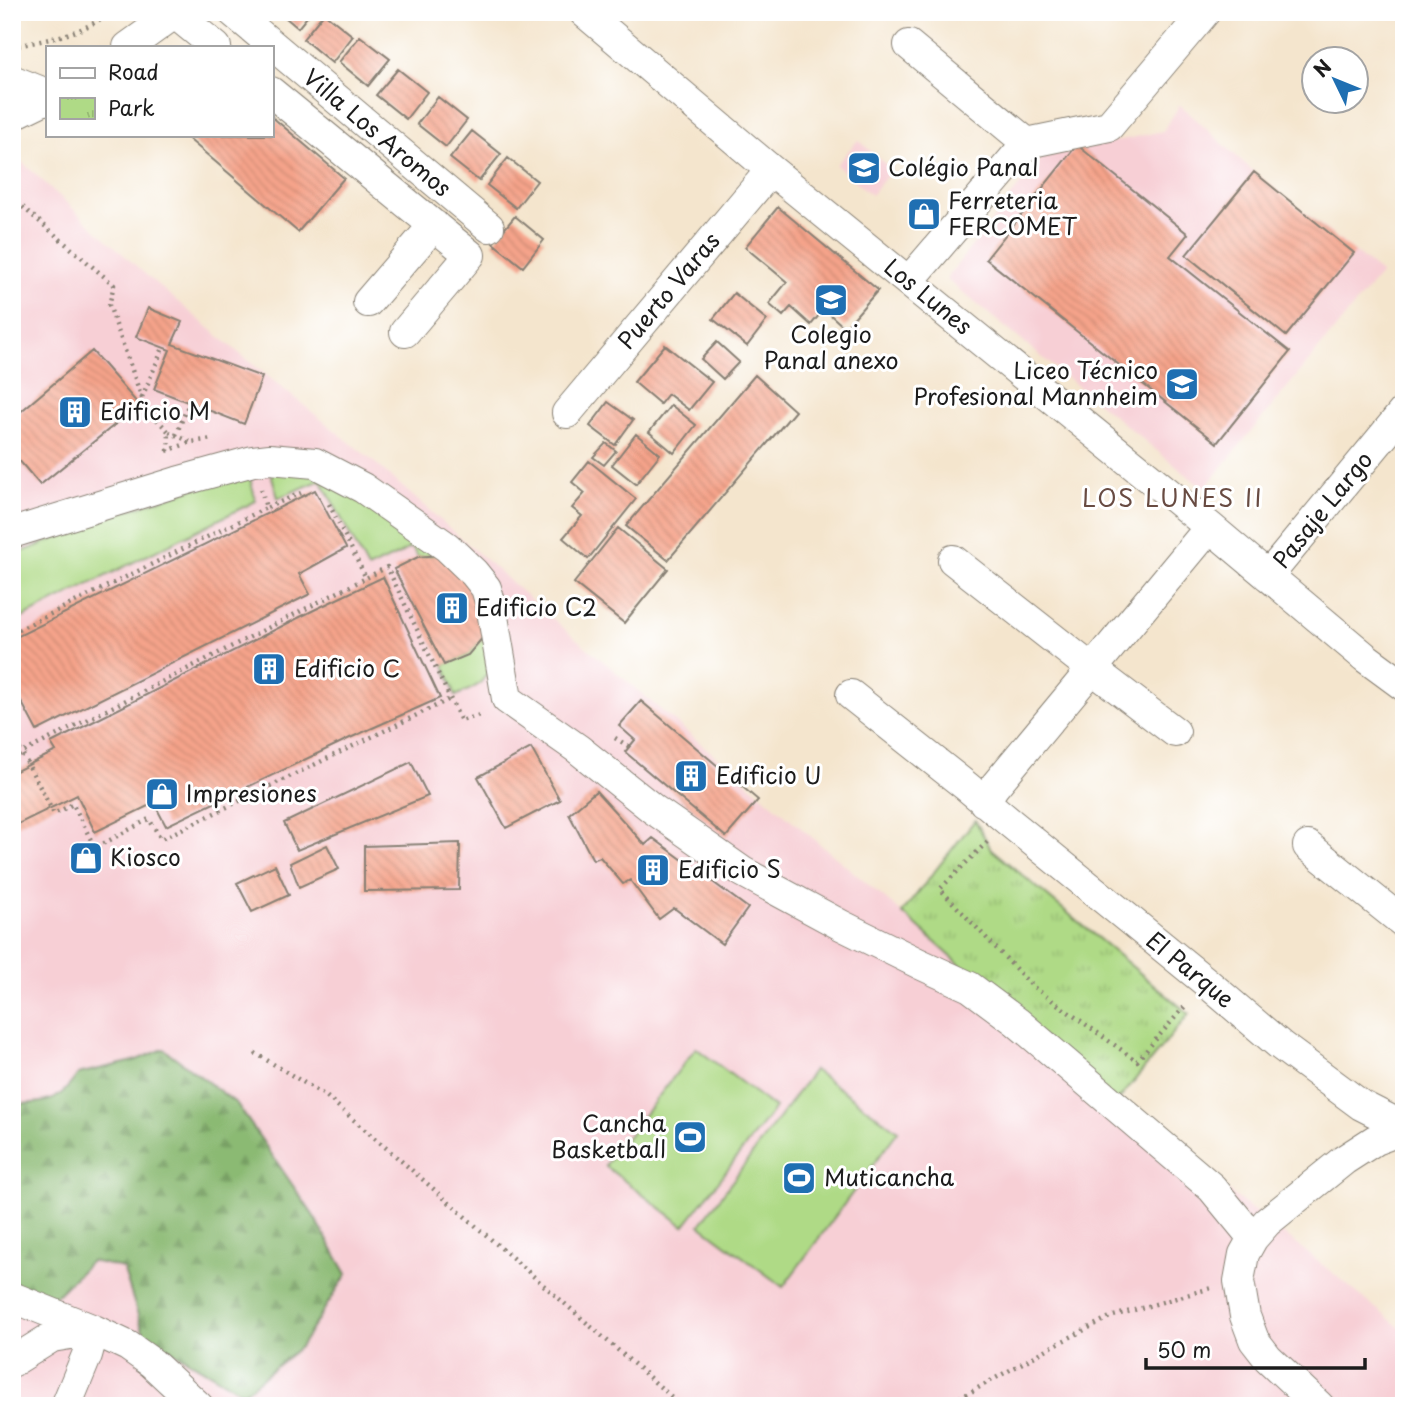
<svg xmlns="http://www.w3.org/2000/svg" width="1416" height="1418" font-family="'Playpen Sans',sans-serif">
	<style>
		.built { fill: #f7cfd5 }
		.grass { fill: #afda86; stroke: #667b51; stroke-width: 2 }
		.forest { fill: url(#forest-firs); stroke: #546b48; stroke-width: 2 }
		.park { fill: url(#park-tufts); stroke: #667b51; stroke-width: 2 }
		.building { fill: url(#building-back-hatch) }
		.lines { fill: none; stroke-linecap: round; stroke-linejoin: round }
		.minor-casing { stroke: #888074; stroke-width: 32 }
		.path { stroke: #888074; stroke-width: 4.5; stroke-dasharray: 2 5; stroke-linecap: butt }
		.minor { stroke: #fff; stroke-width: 30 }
		.labels { text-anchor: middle; stroke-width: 6; stroke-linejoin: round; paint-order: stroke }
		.street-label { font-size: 23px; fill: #1c1c1c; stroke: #fff }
		.poi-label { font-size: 23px; fill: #1c1c1c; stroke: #fff; text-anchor: start }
		.neighbourhood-label { font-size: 24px; letter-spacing: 2px; fill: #684b42; stroke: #fff }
	</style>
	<defs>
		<pattern id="forest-firs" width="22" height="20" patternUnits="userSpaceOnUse" patternTransform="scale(1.75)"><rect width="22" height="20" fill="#8bba73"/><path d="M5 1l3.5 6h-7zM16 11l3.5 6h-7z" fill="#779f63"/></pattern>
		<pattern id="park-tufts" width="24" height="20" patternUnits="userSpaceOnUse" patternTransform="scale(1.75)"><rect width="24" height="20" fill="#afda86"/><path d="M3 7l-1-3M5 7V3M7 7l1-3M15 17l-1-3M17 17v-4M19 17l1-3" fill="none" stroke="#96ba73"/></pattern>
		<pattern id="building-back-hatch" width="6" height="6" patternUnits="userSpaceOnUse" patternTransform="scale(1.75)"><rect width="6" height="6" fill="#f5a38a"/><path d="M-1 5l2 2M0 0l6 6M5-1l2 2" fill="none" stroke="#d18c76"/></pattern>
	</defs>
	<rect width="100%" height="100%" fill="#fff"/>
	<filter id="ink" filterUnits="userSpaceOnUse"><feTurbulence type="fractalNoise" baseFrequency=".0143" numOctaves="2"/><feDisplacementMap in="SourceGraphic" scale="14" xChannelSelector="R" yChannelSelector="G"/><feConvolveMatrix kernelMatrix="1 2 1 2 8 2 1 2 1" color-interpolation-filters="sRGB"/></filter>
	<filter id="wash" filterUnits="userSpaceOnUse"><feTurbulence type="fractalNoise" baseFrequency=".00686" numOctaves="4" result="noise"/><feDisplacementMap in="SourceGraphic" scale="28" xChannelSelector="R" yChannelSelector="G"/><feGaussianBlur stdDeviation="1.57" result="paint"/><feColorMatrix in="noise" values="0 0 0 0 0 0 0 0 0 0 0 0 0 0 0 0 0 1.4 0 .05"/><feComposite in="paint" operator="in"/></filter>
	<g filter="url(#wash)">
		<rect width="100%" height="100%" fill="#f4e5cd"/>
		<path class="built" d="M 1180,105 L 1254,172 L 1381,273 L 1204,489 L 946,279 L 1042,157 L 1163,131 Z
			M 858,140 L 892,170 L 871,195 L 836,165 Z
			M 12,153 L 146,275 L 239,353 L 374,462 L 567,631 L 902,913 L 1116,1103 L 1309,1254 L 1404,1331 L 1404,1406 L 12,1406 Z"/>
		<path class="grass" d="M 269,466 C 285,468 308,465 322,468 C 333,470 346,476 357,481 C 381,492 402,510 423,526 C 445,543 470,559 485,583 C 504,612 503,658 480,683 C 474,689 463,692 456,696 L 444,665 L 468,655 L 490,629 L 490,608 L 484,589 L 458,559 L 439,555 L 418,557 L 411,547 L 399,554 L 368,569 L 321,480 L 278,498 Z
			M 248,470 L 256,501 L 12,623 L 12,556 L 111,516 Z
			M 696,1048 L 775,1108 L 684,1226 L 605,1166 Z
			M 814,1070 L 898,1131 L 783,1287 L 700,1225 Z"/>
		<path class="forest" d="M 164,1049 L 237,1104 L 313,1215 L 347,1274 L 300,1347 L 243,1393 L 144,1334 L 123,1268 L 91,1261 L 52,1300 L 12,1315 L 12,1112 L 19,1104 C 50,1102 59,1102 78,1074 L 134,1061 Z"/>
		<path class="park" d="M 975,820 L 991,849 L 1189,1014 L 1116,1103 L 902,913 Z"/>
		<g id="blocks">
			<path class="building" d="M 279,12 L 311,12 L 298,28 Z
				M 324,13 L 353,36 L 332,63 L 303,39 Z
				M 360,36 L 390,59 L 368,86 L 339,62 Z
				M 398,69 L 427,92 L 406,119 L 376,95 Z
				M 438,97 L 467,120 L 446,147 L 417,124 Z
				M 271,116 L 344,178 L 298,232 L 184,135 L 271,135 Z
				M 472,131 L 501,154 L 479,181 L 450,158 Z
				M 1077,145 L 1188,234 L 1170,256 L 1290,352 L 1217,443 L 986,259 Z
				M 508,158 L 537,181 L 516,208 L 487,185 Z
				M 1254,172 L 1354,253 L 1286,336 L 1186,255 Z
				M 778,207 L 878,290 L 845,328 L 824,309 L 811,325 L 791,307 L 783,316 L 769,304 L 787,282 L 745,247 Z
				M 515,216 L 544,240 L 523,267 L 493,243 Z
				M 734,293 L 767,320 L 747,346 L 713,319 Z
				M 148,308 L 182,322 L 172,344 L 262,377 L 244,424 L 154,389 L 170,350 L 136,337 Z
				M 717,342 L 739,362 L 723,379 L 701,359 Z
				M 665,345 L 712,382 L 689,410 L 668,394 L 660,404 L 634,382 Z
				M 92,351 L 139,405 L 40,485 L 12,452 L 12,419 Z
				M 755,375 L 795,411 L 668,560 L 626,526 Z
				M 608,402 L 633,420 L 615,445 L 590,426 Z
				M 671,405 L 696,425 L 674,453 L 649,432 Z
				M 636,434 L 660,454 L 636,484 L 612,465 Z
				M 606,443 L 616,451 L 604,465 L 593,457 Z
				M 589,461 L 636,499 L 588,559 L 563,538 L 582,516 L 572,508 L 585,493 L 572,482 Z
				M 315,490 L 346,548 L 299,574 L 310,594 L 37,731 L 12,684 L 12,639 Z
				M 618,528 L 668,569 L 624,623 L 574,583 Z
				M 439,555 L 465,567 L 490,629 L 468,655 L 444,665 L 394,569 L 418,557 Z
				M 383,577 L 440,698 L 350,738 L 166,826 L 154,803 L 95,832 L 77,795 L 12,827 L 12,773 L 56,751 L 51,743 L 314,610 Z
				M 641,701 L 758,800 L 726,837 L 625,752 L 635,740 L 619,726 Z
				M 531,748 L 560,800 L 506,828 L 478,777 Z
				M 411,762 L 428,796 L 297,850 L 284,823 Z
				M 596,791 L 645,845 L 653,838 L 748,908 L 722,944 L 674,908 L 659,919 L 630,880 L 623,884 L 600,857 L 593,860 L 569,814 Z
				M 460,843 L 459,890 L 364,891 L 364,846 Z
				M 327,845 L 339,869 L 299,887 L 290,863 Z
				M 275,865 L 289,895 L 252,912 L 237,883 Z"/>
		</g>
	</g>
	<g filter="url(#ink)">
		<use href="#blocks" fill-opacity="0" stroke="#888074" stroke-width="2"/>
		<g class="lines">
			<g class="minor-casing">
				<path id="minor" d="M 173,12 L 216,47
					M 233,12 L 489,227
					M 584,12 L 771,170 L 1210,527 L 1366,658 L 1404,686
					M 909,45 L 1027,143
					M 128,47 L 167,19 L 172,12
					M 12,80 L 47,94
					M 271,92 L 470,255 L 405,332
					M 12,115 L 47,98
					M 909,281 L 1027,143 L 1109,126 L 1205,12
					M 368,302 L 434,225
					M 567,413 L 771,170
					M 12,533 L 177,482 L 253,461 L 270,459 L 315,463 L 363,488 L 447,547 L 474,573 L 486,588 L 491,605 L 507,699 L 578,749 L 653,809 L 743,872 L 841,925 L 920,964 L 970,987 L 1017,1022 L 1212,1188 L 1253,1238
					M 953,560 L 1092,669 L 1175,732
					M 1268,576 L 1404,411
					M 851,695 L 966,786 L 1008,821 L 1206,982 L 1280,1045 L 1361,1105 L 1404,1127
					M 984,802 L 994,787 L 1210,527
					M 1308,846 L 1404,923
					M 12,1297 L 94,1330 L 87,1355 L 66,1406
					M 12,1362 L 52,1337 L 94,1330 L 128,1346 L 152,1363 L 198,1406
					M 1319,1406 L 1268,1358 L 1254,1340 L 1245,1316 L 1239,1281 L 1244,1254 L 1253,1238 L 1267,1222 L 1344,1160 L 1375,1140 L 1404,1129"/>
			</g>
			<path class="path" d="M 12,47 C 45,40 84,34 110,12
				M 12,198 L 114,285 L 109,305 L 145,407 L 169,432 L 168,451
				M 142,397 L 163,348
				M 169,432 L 191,442
				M 176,435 L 189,403
				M 167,451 L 191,442 L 213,439
				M 261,489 L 266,508 L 301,493
				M 329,504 L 366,578 L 387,567 L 461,721 L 483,714
				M 12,633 L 266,508
				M 12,737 L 22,753 L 54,814 L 73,804 L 95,848 L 149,819 L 161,839 L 450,699
				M 615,738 L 630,747
				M 12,758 L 366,578
				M 987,842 L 940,889 L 1032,986 L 1137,1061 L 1187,1004
				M 255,1053 L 326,1096 L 406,1165 L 682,1406
				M 940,1406 L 969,1393 L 1051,1347 L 1110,1317 L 1211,1288"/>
			<use href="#minor" class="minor"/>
		</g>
	</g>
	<defs>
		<g id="school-square" transform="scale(1.75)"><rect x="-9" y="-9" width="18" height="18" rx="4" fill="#1f6fb2" stroke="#fff"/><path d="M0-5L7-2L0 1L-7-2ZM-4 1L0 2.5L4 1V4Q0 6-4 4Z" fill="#fff"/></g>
		<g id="shop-square" transform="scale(1.75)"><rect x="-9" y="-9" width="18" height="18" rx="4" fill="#1f6fb2" stroke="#fff"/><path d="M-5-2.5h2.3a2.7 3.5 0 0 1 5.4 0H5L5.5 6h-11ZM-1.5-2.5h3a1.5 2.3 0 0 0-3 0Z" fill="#fff"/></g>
		<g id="building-square" transform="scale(1.75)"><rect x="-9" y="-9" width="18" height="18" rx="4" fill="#1f6fb2" stroke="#fff"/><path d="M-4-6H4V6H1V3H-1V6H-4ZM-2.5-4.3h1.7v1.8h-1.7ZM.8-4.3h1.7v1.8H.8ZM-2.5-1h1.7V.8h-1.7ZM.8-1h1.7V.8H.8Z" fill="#fff"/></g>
		<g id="stadium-square" transform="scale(1.75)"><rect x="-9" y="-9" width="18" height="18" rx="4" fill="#1f6fb2" stroke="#fff"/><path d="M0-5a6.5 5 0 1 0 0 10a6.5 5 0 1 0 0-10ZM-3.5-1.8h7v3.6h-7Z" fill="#fff"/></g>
	</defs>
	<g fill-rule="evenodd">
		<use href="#school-square" x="864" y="168"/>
		<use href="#shop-square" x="924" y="214"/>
		<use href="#school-square" x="831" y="300"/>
		<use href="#school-square" x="1182" y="384"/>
		<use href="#building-square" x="75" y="412"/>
		<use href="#building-square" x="452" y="608"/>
		<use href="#building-square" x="269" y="669"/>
		<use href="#building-square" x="691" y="776"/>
		<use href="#shop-square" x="162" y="794"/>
		<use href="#shop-square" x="86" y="858"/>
		<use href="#building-square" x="653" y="870"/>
		<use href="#stadium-square" x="690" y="1137"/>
		<use href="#stadium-square" x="799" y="1178"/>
	</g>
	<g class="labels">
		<g class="street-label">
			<text transform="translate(377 133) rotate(40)" y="8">Villa Los Aromos</text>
			<text transform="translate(669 291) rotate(-50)" y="8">Puerto Varas</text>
			<text transform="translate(928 297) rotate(39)" y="8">Los Lunes</text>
			<text transform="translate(1323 510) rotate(-51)" y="8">Pasaje Largo</text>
			<text transform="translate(1190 970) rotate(39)" y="8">El Parque</text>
		</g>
		<g class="poi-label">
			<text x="888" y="176">Colégio Panal</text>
			<text x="948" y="209">Ferreteria<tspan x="948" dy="26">FERCOMET</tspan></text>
			<text x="831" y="343" text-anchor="middle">Colegio<tspan x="831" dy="26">Panal anexo</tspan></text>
			<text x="1158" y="379" text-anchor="end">Liceo Técnico<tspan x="1158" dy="26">Profesional Mannheim</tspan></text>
			<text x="100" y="420">Edificio M</text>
			<text x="476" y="616">Edificio C2</text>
			<text x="294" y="677">Edificio C</text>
			<text x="716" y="784">Edificio U</text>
			<text x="186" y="802">Impresiones</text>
			<text x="110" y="866">Kiosco</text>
			<text x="678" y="878">Edificio S</text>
			<text x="666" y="1132" text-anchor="end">Cancha<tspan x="666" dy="26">Basketball</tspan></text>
			<text x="824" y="1186">Muticancha</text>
		</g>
		<g class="neighbourhood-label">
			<text x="1173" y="507">LOS LUNES II</text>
		</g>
	</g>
	<rect width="1416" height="1418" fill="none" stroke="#fff" stroke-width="42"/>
	<rect x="46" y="46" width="228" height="91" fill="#ffffff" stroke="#a4a4a4" stroke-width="2"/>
	<rect x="60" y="68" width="35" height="10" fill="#ffffff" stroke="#a4a4a4" stroke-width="2"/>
	<text x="108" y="80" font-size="21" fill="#1c1c1c">Road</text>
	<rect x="60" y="98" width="35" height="21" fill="url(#park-tufts)" stroke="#a4a4a4" stroke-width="2"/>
	<text x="108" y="116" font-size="21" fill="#1c1c1c">Park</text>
	<g transform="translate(1335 80) rotate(313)"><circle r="33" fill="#ffffff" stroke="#a4a4a4" stroke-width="2"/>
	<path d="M0-5L12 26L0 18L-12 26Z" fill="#1f6fb2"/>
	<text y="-10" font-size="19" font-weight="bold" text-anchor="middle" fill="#1c1c1c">N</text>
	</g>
	<path d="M1146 1358v10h219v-10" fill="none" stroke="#1c1c1c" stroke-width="3.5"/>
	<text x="1157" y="1358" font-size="21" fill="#1c1c1c" stroke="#ffffff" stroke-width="5" paint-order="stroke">50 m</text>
</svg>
